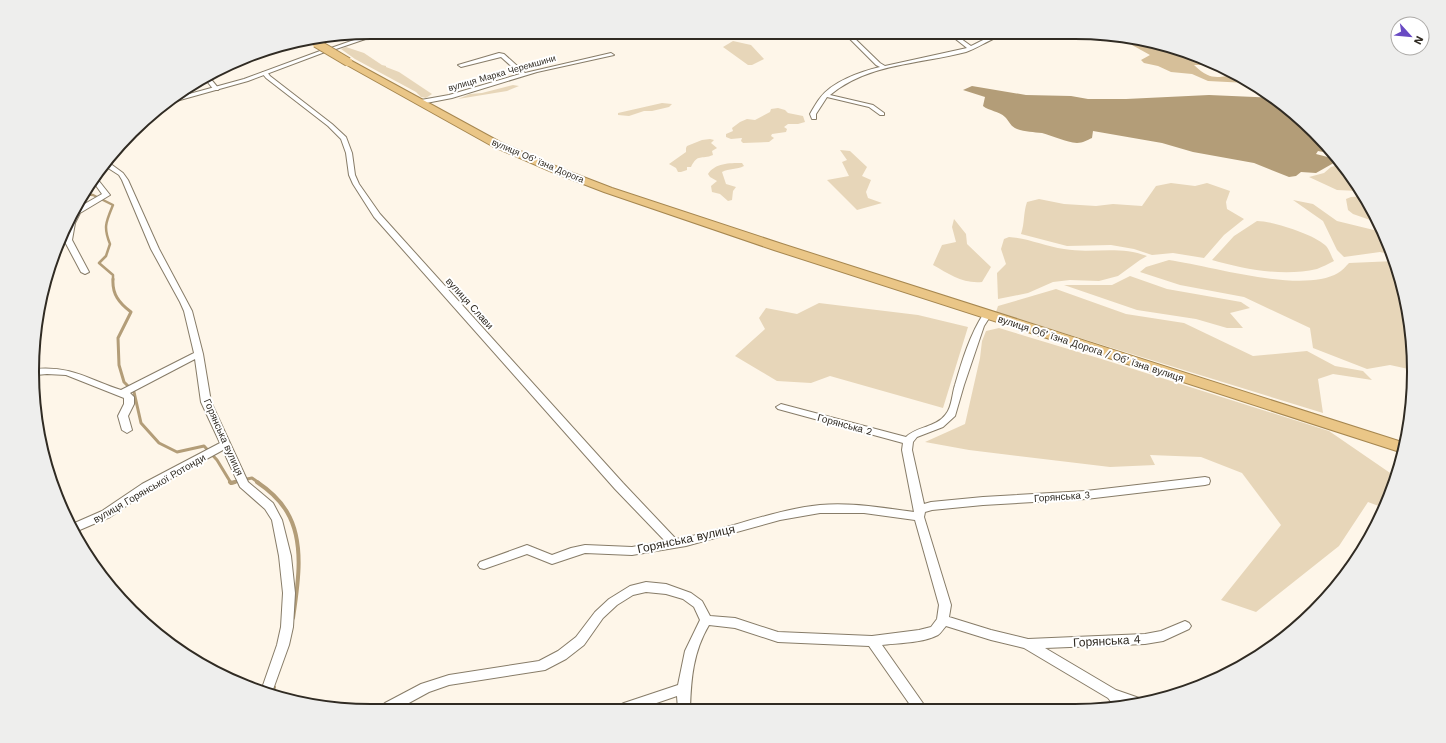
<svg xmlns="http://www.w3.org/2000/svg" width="1446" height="743" font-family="'Work Sans',sans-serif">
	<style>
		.green { fill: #e7d6b9 }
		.forest { fill: #d6bf99 }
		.water { fill: #b39d78 }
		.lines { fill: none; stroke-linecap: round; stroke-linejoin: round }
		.stream-far2 { stroke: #b39d78; stroke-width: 2.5 }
		.stream-far1 { stroke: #b39d78; stroke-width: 3 }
		.stream { stroke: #b39d78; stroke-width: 4 }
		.minor-casing { stroke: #877c68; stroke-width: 2 }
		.tertiary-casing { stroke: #877c68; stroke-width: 2 }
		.trunk-casing { stroke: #a68750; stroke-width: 2 }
		.minor { fill: #fff; fill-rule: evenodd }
		.tertiary { fill: #fff; fill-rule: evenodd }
		.trunk { fill: #eac687; fill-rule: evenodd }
		.trunk-bridge-casing { stroke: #a68750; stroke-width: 10; stroke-linecap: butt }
		.trunk-bridge { stroke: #eac687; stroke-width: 8 }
		.labels { text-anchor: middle; stroke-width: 4; stroke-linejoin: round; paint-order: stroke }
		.far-street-label { font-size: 9px; fill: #302b23; stroke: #fff }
		.street-label { font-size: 10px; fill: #302b23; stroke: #fff }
		.near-street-label { font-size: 12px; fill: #302b23; stroke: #fff }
		.rim { fill: none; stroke: #302b23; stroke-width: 2 }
	</style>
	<rect width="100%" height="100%" fill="#fef6e9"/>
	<path class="green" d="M 733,41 L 751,45 L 764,59 L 752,65 L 748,65 L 723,47 Z
		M 346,47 L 364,53 L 382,65 L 386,66 L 386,67 L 399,72 L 432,94 L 426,98 L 421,97 L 416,92 L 355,59 L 341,49 Z
		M 513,85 L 519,86 L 507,91 L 458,99 L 470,94 L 482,93 Z
		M 662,103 L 672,104 L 669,107 L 652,111 L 644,111 L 629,116 L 618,115 L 618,113 Z
		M 778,108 L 785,110 L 788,113 L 803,116 L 805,122 L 798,124 L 788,124 L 784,127 L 787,129 L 786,132 L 772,134 L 771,136 L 774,138 L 769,142 L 743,143 L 741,141 L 742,138 L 731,139 L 726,137 L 726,134 L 733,131 L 732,128 L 740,122 L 747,119 L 755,120 L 770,112 L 771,109 Z
		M 710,139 L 714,140 L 711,143 L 717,148 L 712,151 L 713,155 C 701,160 698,153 691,167 L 687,167 L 687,170 L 681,172 L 678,172 L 676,168 L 669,164 L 686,152 L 686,148 L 687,146 L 702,140 Z
		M 840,150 L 850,151 L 867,167 L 862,176 L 871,180 L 866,192 L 868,198 L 882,203 L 857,210 L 827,180 L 849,176 L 842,162 L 847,160 Z
		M 742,163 L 744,166 C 737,170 729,168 722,172 L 726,184 L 736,187 L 733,191 L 732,200 L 728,201 L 720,194 L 712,192 L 711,186 L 717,181 L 710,177 L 708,174 C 715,163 729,163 742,163 Z
		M 1342,164 L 1360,190 L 1358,191 L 1337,190 L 1309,177 L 1324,173 L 1331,167 Z
		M 1171,183 L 1195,186 L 1207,183 L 1230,191 L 1226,202 L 1227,209 L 1244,219 L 1224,235 L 1204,258 L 1173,253 L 1152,255 L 1134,249 L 1111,245 L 1067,246 L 1021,234 C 1025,222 1023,214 1027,202 L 1039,199 L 1064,204 L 1096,206 L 1113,204 L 1142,206 L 1156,186 Z
		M 1364,196 L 1376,219 L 1373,221 L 1353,214 L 1348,210 L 1346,199 L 1351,197 Z
		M 1293,200 L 1313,204 L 1337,221 L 1382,232 L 1393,255 L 1380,252 L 1344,257 L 1337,250 L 1323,221 Z
		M 954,219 L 966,234 L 967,244 L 991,267 L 982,282 C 963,284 949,274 933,265 L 942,245 L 956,242 L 952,227 Z
		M 1257,221 C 1273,221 1313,234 1325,245 C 1329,248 1331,256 1334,261 C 1328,264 1322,267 1317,269 C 1283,277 1244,269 1212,260 L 1234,236 Z
		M 1009,237 C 1027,238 1045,246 1064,249 C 1092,254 1118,245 1147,256 L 1140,260 L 1118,276 L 1099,281 L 1070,280 L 1053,282 L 1028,293 L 998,299 L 997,273 L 1006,264 L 1001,249 L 1004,239 Z
		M 1169,260 C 1211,266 1302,294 1338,273 C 1342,271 1346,266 1349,263 L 1395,261 L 1411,327 L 1413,370 L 1390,365 L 1367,369 L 1313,348 L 1310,328 L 1244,297 L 1180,285 L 1140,272 L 1146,267 Z
		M 1130,276 L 1167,289 L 1241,302 L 1250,308 L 1230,313 L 1243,328 L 1227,328 L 1196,319 L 1137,310 L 1064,285 L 1112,285 Z
		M 1056,289 L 1126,314 L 1184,323 L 1253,356 L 1307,351 L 1335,366 L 1363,371 L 1372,380 L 1333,374 L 1318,379 L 1323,413 L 996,312 L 998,306 Z
		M 819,303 L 918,315 L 968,327 L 943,408 L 830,376 L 811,383 L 777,381 L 735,356 L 765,329 L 759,318 L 766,308 L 797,314 Z
		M 999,328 L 1108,361 L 1329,431 L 1396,477 L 1384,508 L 1368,502 L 1339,546 L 1256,612 L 1221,600 L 1281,525 L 1242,473 L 1201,457 L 1150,455 L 1155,465 L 1110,467 L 969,450 L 925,442 L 965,424 L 980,358 L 982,341 L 986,331 Z"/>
	<path class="forest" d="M 1139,41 L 1158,43 L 1190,59 L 1204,59 L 1224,67 L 1213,65 L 1194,65 C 1211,81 1216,77 1237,75 L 1247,81 L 1247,83 L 1208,81 L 1192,74 L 1171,72 L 1158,66 L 1144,63 L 1141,60 L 1150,55 L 1132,45 Z"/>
	<path class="water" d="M 972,86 L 1026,95 L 1071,96 L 1088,99 L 1126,99 L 1209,95 L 1275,98 L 1281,102 L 1330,147 L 1334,154 L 1318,151 L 1316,154 L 1339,160 L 1316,173 L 1301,172 L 1296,176 L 1289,177 L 1254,163 L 1193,152 L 1162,143 L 1093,131 L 1092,138 C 1087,140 1083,143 1077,143 C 1066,142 1053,136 1042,133 C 1034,132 1025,132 1017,129 C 1011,127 1009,121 1005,117 C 999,111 989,111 983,106 L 985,97 L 963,90 Z"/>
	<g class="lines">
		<path class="stream-far2" d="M 83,194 L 93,195 L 113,205 C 106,222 103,227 110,244 L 106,256 L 99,263 L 113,275 L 113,280"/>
		<path class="stream-far1" d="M 113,279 C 112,294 119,303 131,312 L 118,338 L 119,365 L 124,382 L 134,392 L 141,423 L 159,443 L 177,452 L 204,446 L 217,460 L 231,483
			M 247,479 L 252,478 L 259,483
			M 232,483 L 238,481"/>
		<path class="stream" d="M 230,482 L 231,483 L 235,482
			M 257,482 C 269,490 280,500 287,512 C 305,542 298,585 293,618
			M 271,695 L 274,687"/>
		<g class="minor-casing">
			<path id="minor" d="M 843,32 L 848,32 L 880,63 L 885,66 L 967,48 L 948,33 L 953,33 L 971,46 C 985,39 1000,31 1017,33 C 1010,37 1001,37 993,39 C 984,43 975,49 966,52 C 921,64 868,63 830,95 L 873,105 L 884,113 L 884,115 L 880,115 L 869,107 L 827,97 L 816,114 L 816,119 L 812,119 L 810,114 C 813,109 816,103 820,98 C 832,82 859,72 880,67 L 876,65 Z
				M 499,53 L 504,54 L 525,73 L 611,53 L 614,55 L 537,72 L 452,98 L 421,104 L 418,102 L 421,100 L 449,95 L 520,74 L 501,57 L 461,67 L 458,65 Z
				M 263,72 L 267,72 L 270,76 L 332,124 L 346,137 L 352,153 L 355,175 L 359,184 L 380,214 L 623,483 L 676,539 C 725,531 771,510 820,505 C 851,502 883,508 914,512 L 902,450 L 903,443 L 778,409 L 776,407 L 781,404 L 906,437 C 917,426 936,428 946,414 C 952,407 952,394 955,385 C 962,361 970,334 984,313 L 990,313 L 991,315 L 984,326 L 964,385 L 955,416 L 943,427 L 917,437 L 913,442 L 912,450 L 924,504 L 931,502 L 983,497 L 1086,491 L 1205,477 L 1209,478 L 1210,481 L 1209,484 L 1205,485 L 1086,499 L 983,505 L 932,510 L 925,512 L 924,517 L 951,605 L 949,617 L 991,630 L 1028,639 L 1145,634 L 1161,631 L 1185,621 L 1189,623 L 1191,626 L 1189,629 L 1163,641 L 1145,644 L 1045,648 L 1116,690 L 1142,699 L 1143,702 L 1116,708 L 1108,698 L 1024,648 L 991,640 L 946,626 C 943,629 941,633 938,635 C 922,643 899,643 882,645 L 927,709 L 913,709 L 869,646 L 778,642 L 735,628 L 709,625 C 693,652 691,679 690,709 L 678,709 L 677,696 L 639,709 L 619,710 L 620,705 L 624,703 L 678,685 L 685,651 L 700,620 L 694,607 L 683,599 L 666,594 L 646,592 L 633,595 L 617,605 L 603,618 L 584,645 L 566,659 L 545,670 L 449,685 L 429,692 L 396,710 L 380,710 L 381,706 L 385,703 L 421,684 L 449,675 L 539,661 L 558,651 L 576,637 L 595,612 L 609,599 L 630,586 L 646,582 L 666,584 L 691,593 L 702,601 L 710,616 L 735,618 L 778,632 L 872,636 L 919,630 L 931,627 L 937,619 L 939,605 L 915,520 L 864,513 L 820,513 L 780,520 L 686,546 L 632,555 L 585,553 L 552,564 L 527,554 L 484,569 L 480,568 L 478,565 L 480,562 L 527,545 L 552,555 L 571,548 L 585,545 L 632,547 L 665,541 L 615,489 L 374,217 L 353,184 L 349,175 L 346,153 L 341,139 L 328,126 L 266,78 L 262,73 Z
				M 210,78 L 219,89 L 218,90 L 214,90 L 206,80 Z
				M 108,162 L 123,173 L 128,180 L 159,249 L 192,311 L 203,354 L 211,402 L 248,482 L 273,503 L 282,520 L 291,556 L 295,593 L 293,627 L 289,645 L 271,695 L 261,691 L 277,645 L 281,627 L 283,593 L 279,556 L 272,520 L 265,509 L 240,487 L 223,450 L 150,490 L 110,517 L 75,532 L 70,525 L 102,511 L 142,484 L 220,443 L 201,402 L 195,359 L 130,393 L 134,397 L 134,404 L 128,416 L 132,430 L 127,433 L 122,430 L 118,416 L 124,404 L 124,398 L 66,375 L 47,374 L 36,375 L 36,369 C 73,366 89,380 121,390 L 194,353 L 184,311 L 180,302 L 151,249 L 122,180 L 119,175 L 105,166 Z
				M 95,176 L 110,195 L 80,213 L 75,223 L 72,240 L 89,272 L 85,274 L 81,272 L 64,240 L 67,224 L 74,210 L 102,194 L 92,180 Z"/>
		</g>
		<g class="tertiary-casing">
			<path id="tertiary" d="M 377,32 L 386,32 L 336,49 L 331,48 Z
				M 320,51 L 325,52 L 248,81 L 162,105 L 171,99 L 244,79 Z"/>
		</g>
		<g class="trunk-casing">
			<path id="trunk" d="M 348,59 L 500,142 L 560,168 L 612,188 L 782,244 L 1405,443 L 1403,453 L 774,250 L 604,192 L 552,172 L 492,146 L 345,64 L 344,62 L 345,60 Z"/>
		</g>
		<use href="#minor" class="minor"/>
		<use href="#tertiary" class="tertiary"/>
		<use href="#trunk" class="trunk"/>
		<g class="trunk-bridge-casing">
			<path id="trunk-bridge" d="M 316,43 L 348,62"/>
		</g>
		<use href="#trunk-bridge" class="trunk-bridge"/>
	</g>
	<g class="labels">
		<g class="far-street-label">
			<text transform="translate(502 73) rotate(-16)" y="3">вулиця Марка Черемшини</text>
			<text transform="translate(538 161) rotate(23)" y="3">вулиця Обʼїзна Дорога</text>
		</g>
		<g class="street-label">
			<text transform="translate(470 303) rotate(48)" y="4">вулиця Слави</text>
			<text transform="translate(1091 348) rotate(18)" y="4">вулиця Обʼїзна Дорога / Обʼїзна вулиця</text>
			<text transform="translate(845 424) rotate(15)" y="4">Горянська 2</text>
			<text transform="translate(224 437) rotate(66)" y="4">Горянська вулиця</text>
			<text transform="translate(149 488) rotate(-30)" y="4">вулиця Горянської Ротонди</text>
			<text transform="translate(1062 496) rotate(-4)" y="4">Горянська 3</text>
		</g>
		<g class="near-street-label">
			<text transform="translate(686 539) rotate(-12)" y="4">Горянська вулиця</text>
			<text transform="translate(1107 641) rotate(-3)" y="4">Горянська 4</text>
		</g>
	</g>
	<path d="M0 0H1446V743H0ZM371 39H1075A332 332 0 0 1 1407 371V372A332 332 0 0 1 1075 704H371A332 332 0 0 1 39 372V371A332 332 0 0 1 371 39Z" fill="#eeeeed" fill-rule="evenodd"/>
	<path class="rim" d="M371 39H1075A332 332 0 0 1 1407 371V372A332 332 0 0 1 1075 704H371A332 332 0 0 1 39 372V371A332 332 0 0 1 371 39Z"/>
	<g transform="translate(1410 36) rotate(117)"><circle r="19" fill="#ffffff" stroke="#acaaa7"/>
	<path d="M0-3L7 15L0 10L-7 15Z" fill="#694ac3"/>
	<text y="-6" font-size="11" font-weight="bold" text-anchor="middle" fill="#302b23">N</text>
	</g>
</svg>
